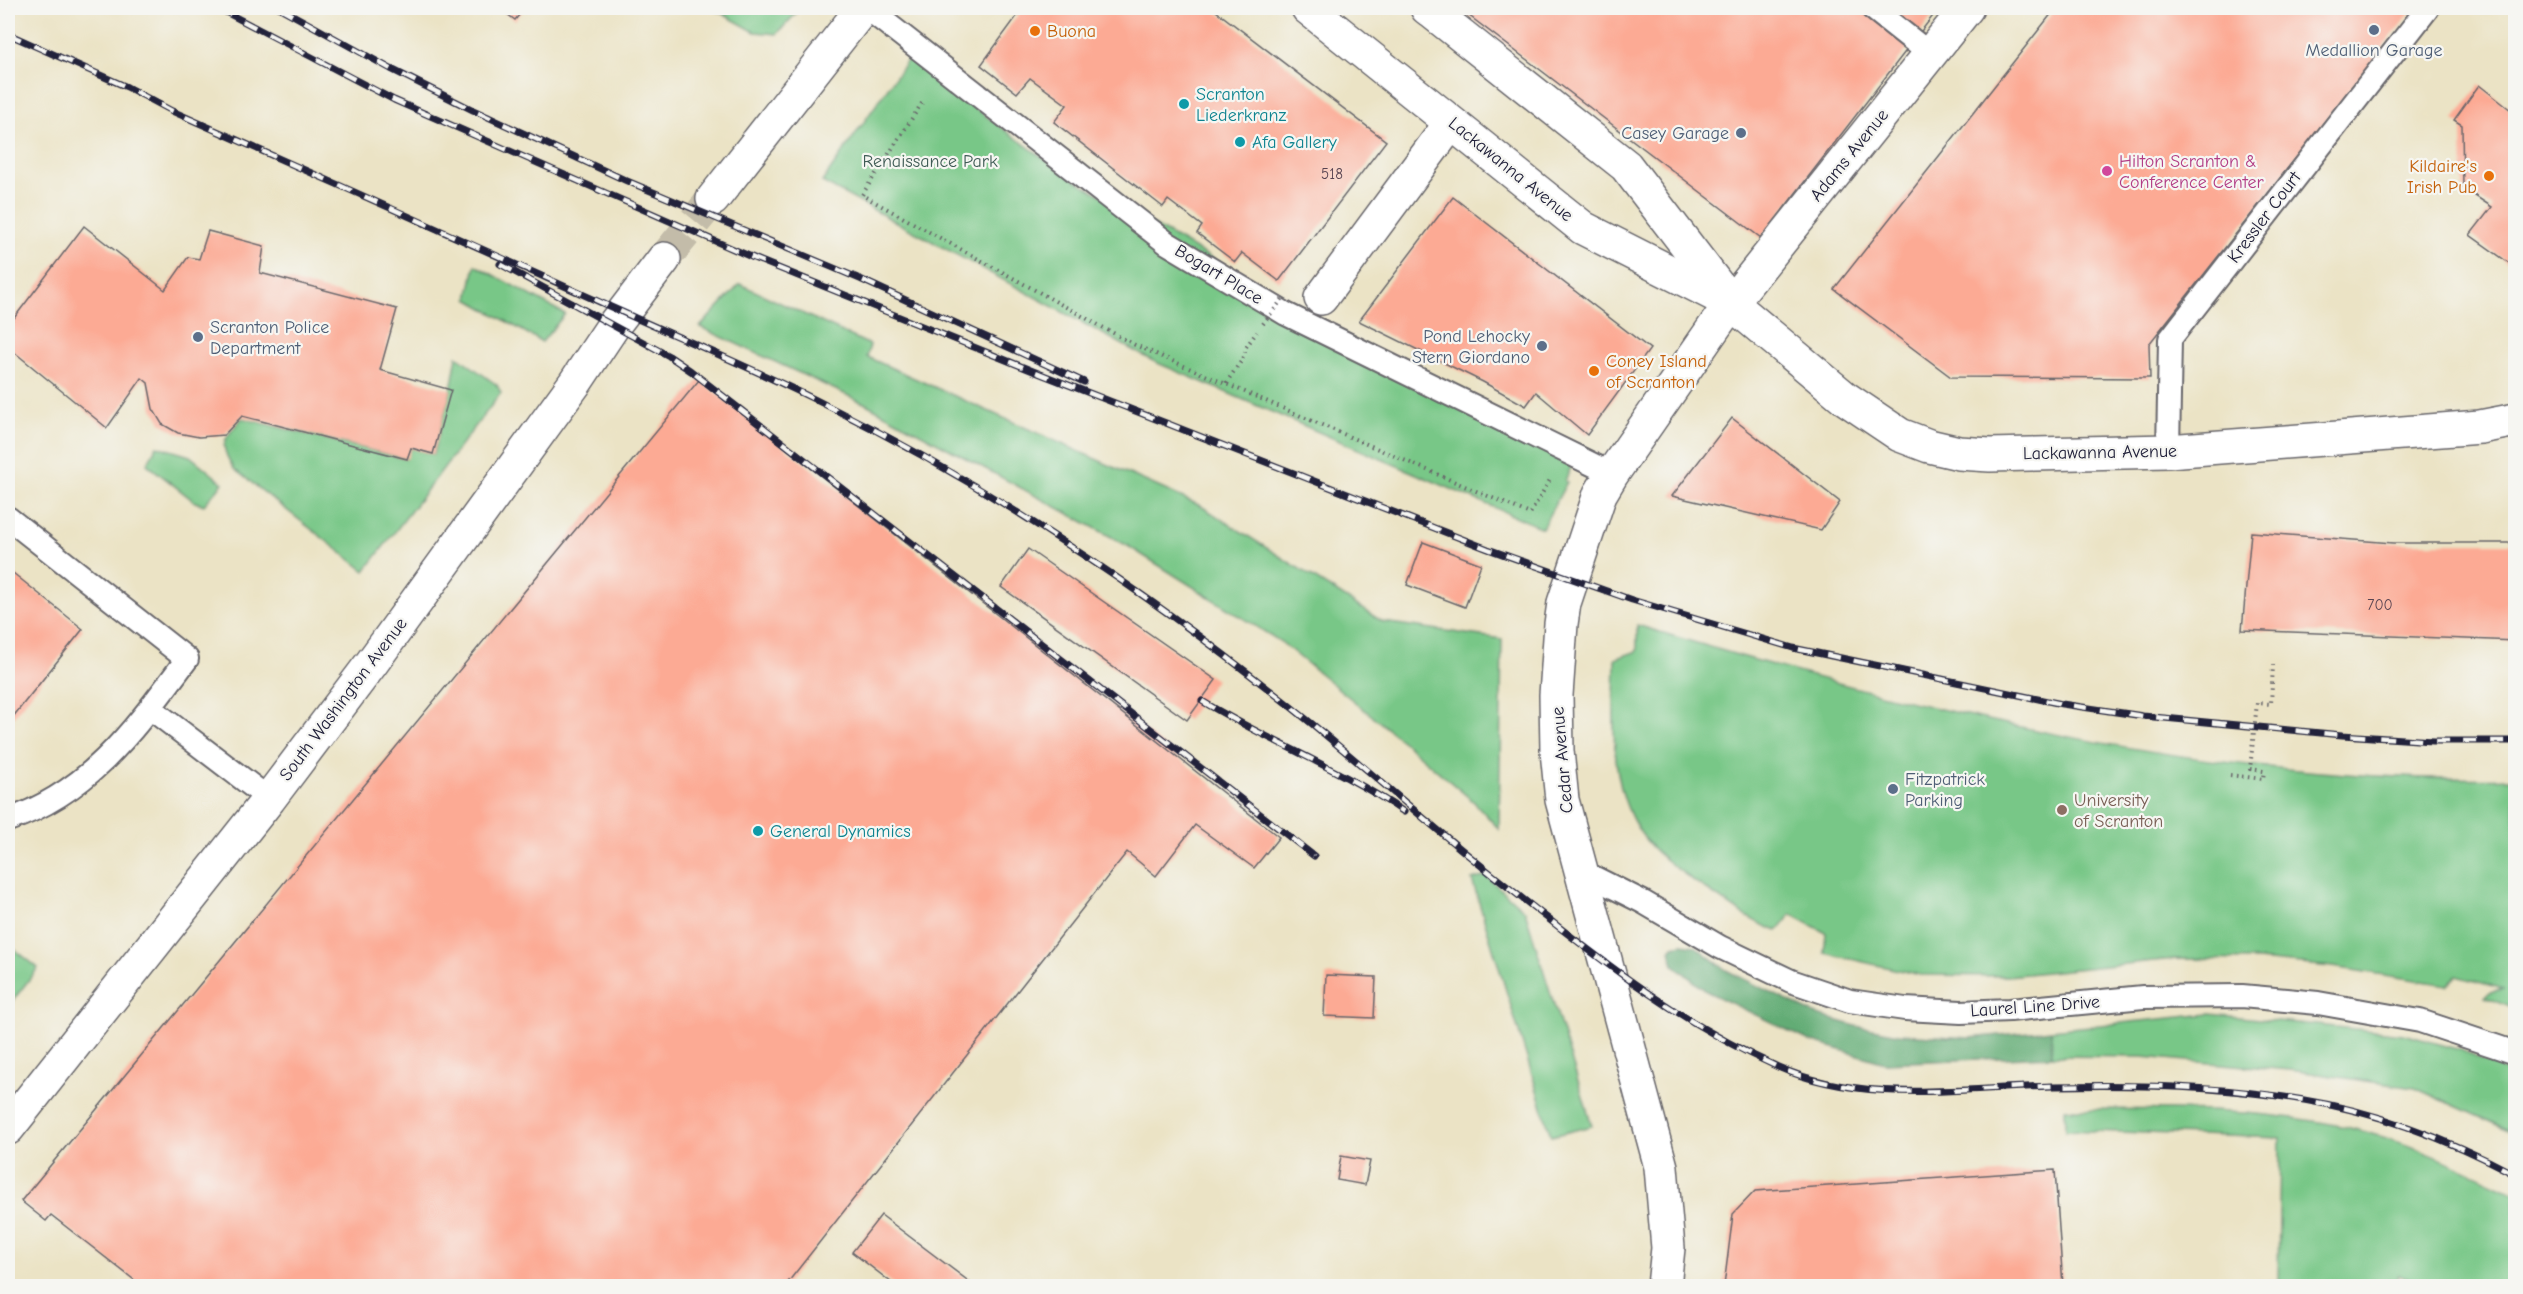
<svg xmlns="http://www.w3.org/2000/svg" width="2523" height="1294" font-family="'Comic Neue',sans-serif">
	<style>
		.green { fill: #78c787; stroke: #4d7461; stroke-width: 1.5 }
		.forest { fill: #62ac74; stroke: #426758; stroke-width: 1.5 }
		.building { fill: #fcaa94 }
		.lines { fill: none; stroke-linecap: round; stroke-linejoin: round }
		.tertiary-tunnel { stroke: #c3bca9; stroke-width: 33; stroke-dasharray: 33 16; stroke-linecap: butt }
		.service-casing { stroke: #68666b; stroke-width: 26 }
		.pedestrian-casing { stroke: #68666b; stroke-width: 36 }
		.tertiary-casing { stroke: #68666b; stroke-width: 36 }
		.secondary-casing { stroke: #68666b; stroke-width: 36 }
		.primary-casing { stroke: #68666b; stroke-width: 36 }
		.path { stroke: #68666b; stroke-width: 4; stroke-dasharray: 1.5 4.5; stroke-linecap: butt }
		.service { stroke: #fff; stroke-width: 22 }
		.pedestrian { stroke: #fff; stroke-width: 33 }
		.tertiary { stroke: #fff; stroke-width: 33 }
		.secondary { stroke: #fff; stroke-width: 33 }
		.primary { stroke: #fff; stroke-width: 33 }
		.rail-casing { stroke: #22223b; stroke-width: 7 }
		.rail { stroke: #f6f6f2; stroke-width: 4.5; stroke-dasharray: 14; stroke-linecap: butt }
		.path-bridge { stroke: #68666b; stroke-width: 4; stroke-dasharray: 1.5 4.5; stroke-linecap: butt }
		.service-dot { fill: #5c6f8a; stroke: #f6f6f2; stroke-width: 2 }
		.food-dot { fill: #e8710a; stroke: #f6f6f2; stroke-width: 2 }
		.culture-dot { fill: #0f9aa8; stroke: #f6f6f2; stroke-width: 2 }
		.hotel-dot { fill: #d1479c; stroke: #f6f6f2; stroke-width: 2 }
		.education-dot { fill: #8d6e63; stroke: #f6f6f2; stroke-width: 2 }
		.labels { text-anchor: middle; stroke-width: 4.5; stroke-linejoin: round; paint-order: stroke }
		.number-label { font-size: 15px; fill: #584451 }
		.food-label { font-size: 18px; fill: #c56008; stroke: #f6f6f2; text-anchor: start }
		.service-label { font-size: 18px; fill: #4e5e75; stroke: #f6f6f2; text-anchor: end }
		.culture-label { font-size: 18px; fill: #0d838f; stroke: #f6f6f2; text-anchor: start }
		.street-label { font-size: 18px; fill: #22223b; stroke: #f6f6f2 }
		.park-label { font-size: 18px; fill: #405c56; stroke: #f6f6f2 }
		.hotel-label { font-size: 18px; fill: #b23c85; stroke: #f6f6f2; text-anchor: start }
		.education-label { font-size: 18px; fill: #785e54; stroke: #f6f6f2; text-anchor: start }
	</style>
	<rect width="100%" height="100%" fill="#f6f6f2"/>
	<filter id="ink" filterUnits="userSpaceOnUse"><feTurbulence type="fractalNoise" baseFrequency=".0167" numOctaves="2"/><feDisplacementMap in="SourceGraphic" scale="12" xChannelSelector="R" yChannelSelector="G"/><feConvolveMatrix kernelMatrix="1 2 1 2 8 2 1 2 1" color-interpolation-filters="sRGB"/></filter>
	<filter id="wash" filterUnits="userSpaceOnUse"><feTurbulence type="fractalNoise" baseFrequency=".008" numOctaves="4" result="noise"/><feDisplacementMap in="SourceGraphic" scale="24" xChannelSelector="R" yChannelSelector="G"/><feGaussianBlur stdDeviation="1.35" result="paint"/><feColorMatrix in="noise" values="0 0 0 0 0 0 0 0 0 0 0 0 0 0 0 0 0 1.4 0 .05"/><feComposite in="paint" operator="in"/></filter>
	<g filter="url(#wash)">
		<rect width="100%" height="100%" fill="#ebe3c5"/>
		<path class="green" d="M 712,8 L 801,8 L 777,34 L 755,32 Z
			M 908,59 L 1068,176 L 1572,465 L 1565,481 L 1567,482 L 1542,528 L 1153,361 L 822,182 Z
			M 475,265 L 565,314 L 542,342 L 468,299 Z
			M 740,284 L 870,345 L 867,357 L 1201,506 L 1383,622 L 1502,639 L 1499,829 L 1474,802 L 1393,733 L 1281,642 L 1128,546 L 866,404 L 700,327 Z
			M 457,356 L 497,385 L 501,393 L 365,571 L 234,469 C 217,442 224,441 242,418 L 406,459 L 411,448 L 433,454 L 451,390 Z
			M 157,446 L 190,456 L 223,483 L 204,505 L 195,502 L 147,464 Z
			M 1637,625 C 1920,712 2218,786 2515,778 L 2515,1009 L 2484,997 L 2489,992 L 2504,989 L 2456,976 L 2447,985 L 2333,967 L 2258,960 L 2174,959 L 2008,976 L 1920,975 L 1824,953 L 1826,933 L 1791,914 L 1778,931 C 1752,923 1730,905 1707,890 C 1691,879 1673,867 1659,854 C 1605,805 1614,725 1615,659 L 1637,651 Z
			M 1486,876 L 1525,911 L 1592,1126 L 1551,1136 L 1472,880 Z
			M 8,944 L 38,968 L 8,1007 Z
			M 2210,1014 L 2403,1034 L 2461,1050 L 2515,1076 L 2515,1133 L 2415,1088 L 2290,1070 L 2142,1057 L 2052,1056 L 2051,1030 Z
			M 2065,1109 C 2158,1110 2254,1107 2346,1127 C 2406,1140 2460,1167 2515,1193 L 2515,1286 L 2443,1286 L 2398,1276 L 2395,1286 L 2203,1286 L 2278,1284 L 2280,1138 L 2065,1130 Z"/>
		<path class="forest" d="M 1683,944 L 1695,946 L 1726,970 L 1814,1014 L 1856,1026 L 1899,1034 L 1970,1038 L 2051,1030 L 2052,1056 L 1885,1063 L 1810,1041 L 1706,991 L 1674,965 L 1670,950 L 1673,946 Z"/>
		<g id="blocks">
			<path class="building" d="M 499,8 L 525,8 L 515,20 Z
				M 1023,8 L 1212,8 L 1386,141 L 1279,281 L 1242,253 L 1235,262 L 1197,233 L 1202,226 L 1168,200 L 1163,207 L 1054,122 L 1067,105 L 1030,78 L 1017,93 L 981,65 Z
				M 1459,8 L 1939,8 L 1761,238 Z
				M 2056,8 L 2414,8 L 2149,344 L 2150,378 L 1951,377 L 1834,289 Z
				M 2479,85 L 2516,114 L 2516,268 L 2470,235 L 2492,207 L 2463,188 L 2462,125 L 2454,120 Z
				M 1453,197 L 1650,349 L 1587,435 L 1536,392 L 1526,406 L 1483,382 L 1359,321 Z
				M 84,226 L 165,290 L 188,257 L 199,259 L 208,231 L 264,246 L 260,273 L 397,309 L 380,370 L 451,390 L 433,454 L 411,448 L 407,459 L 242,416 L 224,435 L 199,437 L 178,433 L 162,424 L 153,409 L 148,383 L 142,378 L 107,428 L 8,347 L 8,326 Z
				M 699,380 L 1279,837 L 1254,868 L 1195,825 L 1156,876 L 1127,852 L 785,1286 L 142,1286 L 51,1215 L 46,1221 L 21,1201 Z
				M 1732,418 L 1840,502 L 1821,530 L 1672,496 Z
				M 2251,532 L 2393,543 L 2516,543 L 2516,641 L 2242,630 Z
				M 1423,542 L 1481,564 L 1465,607 L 1407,585 Z
				M 1028,549 L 1216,680 L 1187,720 L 1001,587 Z
				M 8,569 L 83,629 L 8,723 Z
				M 1326,975 L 1376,977 L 1374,1018 L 1324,1016 Z
				M 1341,1156 L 1370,1161 L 1365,1185 L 1337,1180 Z
				M 2055,1170 L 2063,1286 L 1724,1286 L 1733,1214 L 1755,1191 Z
				M 881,1215 L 975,1286 L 896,1286 L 852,1252 Z"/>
		</g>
	</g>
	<g filter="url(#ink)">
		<use href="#blocks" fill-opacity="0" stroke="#68666b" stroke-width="1.5"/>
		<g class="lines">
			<path class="tertiary-tunnel" d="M 664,259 L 713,199"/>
			<g class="service-casing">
				<path id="service" d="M 867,8 L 1167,243 L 1286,314 L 1612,474
					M 1872,8 L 1930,54
					M 2168,451 L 2170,339 L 2428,8
					M 8,518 L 187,659 C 136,727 91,792 8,820
					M 150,708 L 269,799
					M 1579,870 L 1643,902 L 1720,947 L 1791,981 L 1850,1001 L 1905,1009 L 1961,1012 L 2010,1010 L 2143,997 L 2242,996 L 2318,1003 L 2420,1021 L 2516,1053"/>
			</g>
			<g class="pedestrian-casing">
				<path id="pedestrian" d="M 1321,298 L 1448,127"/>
			</g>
			<g class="tertiary-casing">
				<path id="tertiary" d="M 713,199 L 863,8
					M 8,1128 L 269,799 L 371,664 L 575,383 L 613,326 L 664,259"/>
			</g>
			<g class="secondary-casing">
				<path id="secondary" d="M 1427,8 L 1626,166 L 1731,303 L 1845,398 L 1900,435 L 1929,446 L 1959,453 L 1990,455 L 2168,451 L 2480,427 L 2516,420"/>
			</g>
			<g class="primary-casing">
				<path id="primary" d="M 1308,8 L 1583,228 L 1731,303
					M 1664,1286 L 1668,1248 L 1661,1167 L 1562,800 L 1557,751 L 1556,695 L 1561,624 L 1564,603 L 1600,494 L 1612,474 L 1731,303 L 1967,8"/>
			</g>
			<path class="path" d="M 922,103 L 862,195 L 1135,345 L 1530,514 L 1551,478
				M 1226,383 L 1244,357 L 1246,347 L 1257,332
				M 2230,775 L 2263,779 L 2264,771 L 2250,769 L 2257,703 L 2271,704 L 2273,665"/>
			<use href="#service" class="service"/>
			<use href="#pedestrian" class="pedestrian"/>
			<use href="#tertiary" class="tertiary"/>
			<use href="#secondary" class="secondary"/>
			<use href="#primary" class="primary"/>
			<g class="rail-casing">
				<path id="rail" d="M 218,8 L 394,100 L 756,259 L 1033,371 L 1488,549 L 1632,600 L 1793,648 L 2062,704 L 2143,716 L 2342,735 L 2433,741 L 2516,741
					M 280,8 L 391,69 L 473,110 L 627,181 L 860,279 L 1084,382
					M 8,34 L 127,87 L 172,111 C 325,179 479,247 631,316 C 696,345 761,372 824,404 C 907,445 988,492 1065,543 C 1150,598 1232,659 1311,723 C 1375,776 1438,832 1504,884 C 1592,953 1675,1021 1778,1067 C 1864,1105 1963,1088 2053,1086 C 2137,1084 2222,1086 2304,1100 C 2378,1112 2450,1140 2516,1175
					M 500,264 L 669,356 L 691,371 L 1314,856
					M 1202,701 C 1268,741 1339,768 1404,812"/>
			</g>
			<use href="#rail" class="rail"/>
			<path class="path-bridge" d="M 1263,324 L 1284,297"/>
		</g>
	</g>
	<g class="service-dot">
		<circle cx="2374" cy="30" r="6"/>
		<circle cx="1741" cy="133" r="6"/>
		<circle cx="198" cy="337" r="6"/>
		<circle cx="1542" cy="346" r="6"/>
		<circle cx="1893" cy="789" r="6"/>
	</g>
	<g class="food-dot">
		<circle cx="1035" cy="31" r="6"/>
		<circle cx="2489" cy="176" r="6"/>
		<circle cx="1594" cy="371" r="6"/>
	</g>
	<g class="culture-dot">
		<circle cx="1184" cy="104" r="6"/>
		<circle cx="1240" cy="142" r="6"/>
		<circle cx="758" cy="831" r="6"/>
	</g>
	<circle class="hotel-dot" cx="2107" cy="171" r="6"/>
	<circle class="education-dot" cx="2062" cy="810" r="6"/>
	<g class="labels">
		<g class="number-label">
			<text x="1332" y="179">518</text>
			<text x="2380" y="610">700</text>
		</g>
		<g class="food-label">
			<text x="1047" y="37">Buona</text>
			<text x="2477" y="172" text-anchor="end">Kildaire's<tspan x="2477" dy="21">Irish Pub</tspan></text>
			<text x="1606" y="367">Coney Island<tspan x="1606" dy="21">of Scranton</tspan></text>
		</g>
		<g class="service-label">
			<text x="2374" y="56" text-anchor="middle">Medallion Garage</text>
			<text x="1729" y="139">Casey Garage</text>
			<text x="210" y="333" text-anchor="start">Scranton Police<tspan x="210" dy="21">Department</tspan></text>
			<text x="1530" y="342">Pond Lehocky<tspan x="1530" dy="21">Stern Giordano</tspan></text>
			<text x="1905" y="785" text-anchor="start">Fitzpatrick<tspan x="1905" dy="21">Parking</tspan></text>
		</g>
		<g class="culture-label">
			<text x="1196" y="100">Scranton<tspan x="1196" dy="21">Liederkranz</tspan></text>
			<text x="1252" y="148">Afa Gallery</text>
			<text x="770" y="837">General Dynamics</text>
		</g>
		<g class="street-label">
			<text transform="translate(1849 155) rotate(-51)" y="6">Adams Avenue</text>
			<text transform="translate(1511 169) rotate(39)" y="6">Lackawanna Avenue</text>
			<text transform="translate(2264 217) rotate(-53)" y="6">Kressler Court</text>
			<text transform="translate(1219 274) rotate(31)" y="6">Bogart Place</text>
			<text transform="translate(2100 452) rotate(-1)" y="6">Lackawanna Avenue</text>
			<text transform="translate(343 699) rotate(-53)" y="6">South Washington Avenue</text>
			<text transform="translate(1562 760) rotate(-95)" y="6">Cedar Avenue</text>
			<text transform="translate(2035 1006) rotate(-4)" y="6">Laurel Line Drive</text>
		</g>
		<g class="park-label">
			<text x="930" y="167">Renaissance Park</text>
		</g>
		<g class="hotel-label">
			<text x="2119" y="167">Hilton Scranton &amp;<tspan x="2119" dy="21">Conference Center</tspan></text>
		</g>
		<g class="education-label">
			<text x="2074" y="806">University<tspan x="2074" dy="21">of Scranton</tspan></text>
		</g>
	</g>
	<rect width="2523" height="1294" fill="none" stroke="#f6f6f2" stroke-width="30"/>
</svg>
